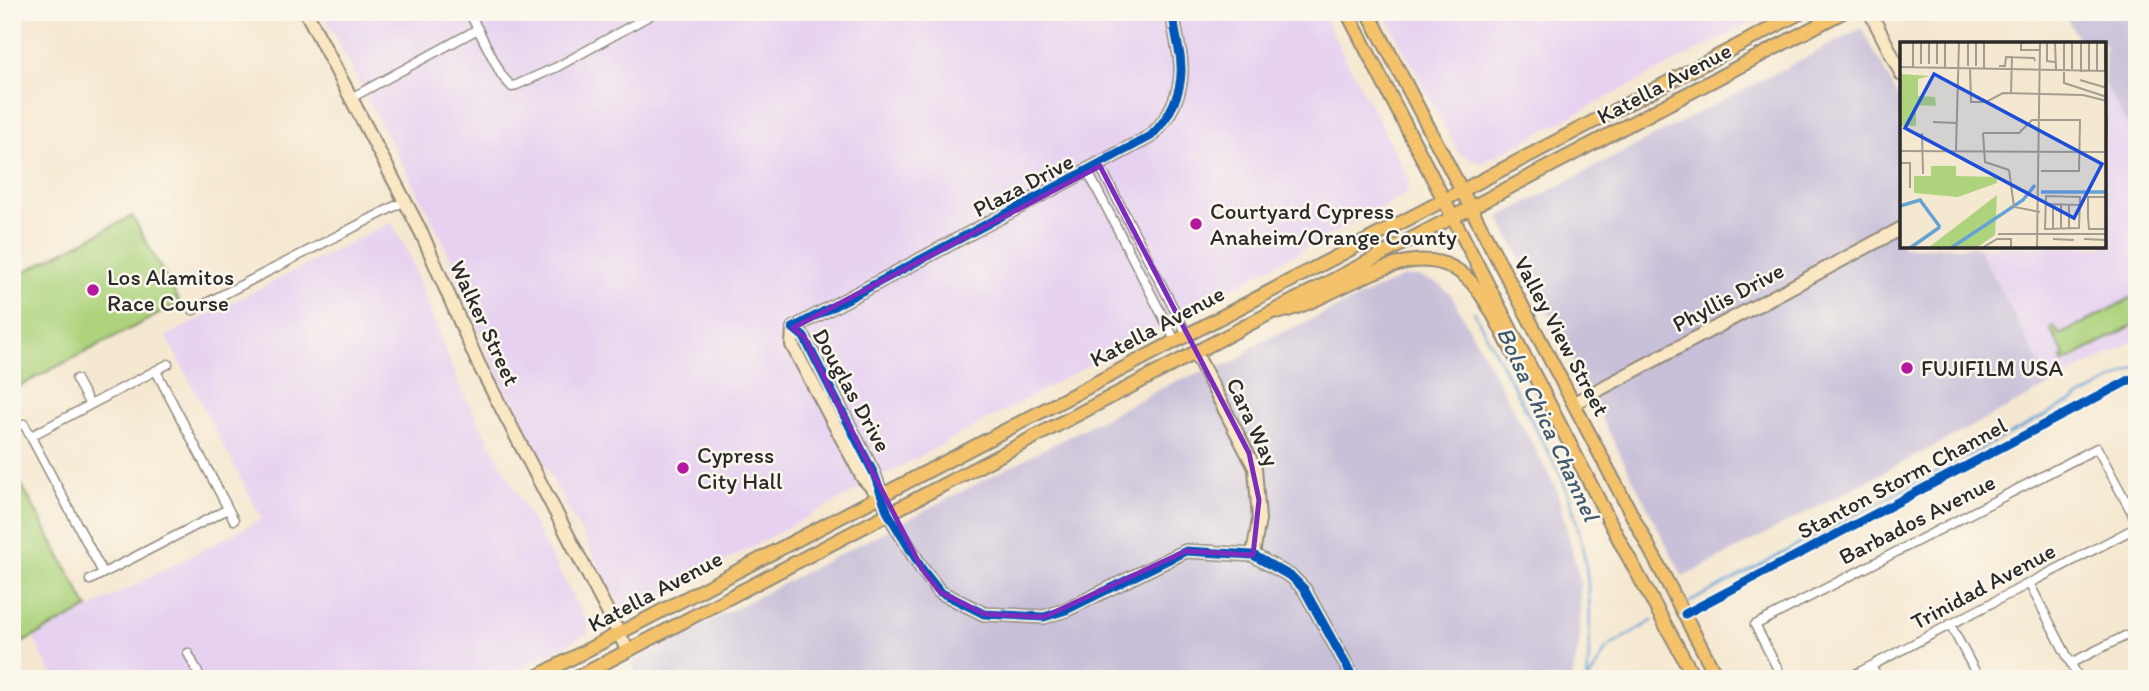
<svg xmlns="http://www.w3.org/2000/svg" width="2149" height="691" font-family="Itim,sans-serif">
	<style>
		.built { fill: #e6d2f0 }
		.industrial { fill: #c8bfd8 }
		.green { fill: #add37d; stroke: #6c7f54; stroke-width: 2 }
		.lines { fill: none; stroke-linecap: round; stroke-linejoin: round }
		.stream { stroke: #65a2d6; stroke-width: 2.5 }
		.street-casing { stroke: #908a7e; stroke-width: 11 }
		.secondary-casing { stroke: #908a7e; stroke-width: 16 }
		.primary-casing { stroke: #908a7e; stroke-width: 16 }
		.street { stroke: #fff; stroke-width: 8 }
		.secondary { stroke: #fae7c3; stroke-width: 12 }
		.primary { stroke: #f3c26a; stroke-width: 12 }
		.cycleway-casing { stroke: #fbf7ec; stroke-width: 13 }
		.cycleway { stroke: #0057b8; stroke-width: 9 }
		.marked { fill: none; stroke: #7b2cbf; stroke-width: 5; stroke-linejoin: round }
		.poi-dot { fill: #b5179e; stroke: #fbf7ec; stroke-width: 2.5 }
		.labels { text-anchor: middle; stroke-width: 5; stroke-linejoin: round; paint-order: stroke }
		.street-label { font-size: 23px; fill: #2b2b2b; stroke: #fbf7ec }
		.poi-label { font-size: 23px; fill: #2b2b2b; stroke: #fbf7ec; text-anchor: start }
		.water-label { font-size: 24px; font-style: italic; fill: #425b6f; stroke: #fbf7ec }
		.inset-river { fill: none; stroke: #65a2d6; stroke-width: 3.5 }
		.inset-road { fill: none; stroke: #a49c8e; stroke-width: 2 }
		.view { fill: #1d4ed8; fill-opacity: 0.15; stroke: #1d4ed8; stroke-width: 3.5 }
		.inset-edge { fill: none; stroke: #2b2b2b; stroke-width: 3.5 }
	</style>
	<rect width="100%" height="100%" fill="#fbf7ec"/>
	<filter id="ink" filterUnits="userSpaceOnUse"><feTurbulence type="fractalNoise" baseFrequency=".0143" numOctaves="2"/><feDisplacementMap in="SourceGraphic" scale="14" xChannelSelector="R" yChannelSelector="G"/><feConvolveMatrix kernelMatrix="1 2 1 2 8 2 1 2 1" color-interpolation-filters="sRGB"/></filter>
	<filter id="wash" filterUnits="userSpaceOnUse"><feTurbulence type="fractalNoise" baseFrequency=".00686" numOctaves="4" result="noise"/><feDisplacementMap in="SourceGraphic" scale="28" xChannelSelector="R" yChannelSelector="G"/><feGaussianBlur stdDeviation="1.57" result="paint"/><feColorMatrix in="noise" values="0 0 0 0 0 0 0 0 0 0 0 0 0 0 0 0 0 1.4 0 .05"/><feComposite in="paint" operator="in"/></filter>
	<g filter="url(#wash)">
		<rect width="100%" height="100%" fill="#f5e8d0"/>
		<path class="built" d="M 322,12 L 1321,12 L 1410,180 L 1406,194 L 633,611 L 621,607 L 497,375 L 441,237 Z
			M 1384,12 L 1771,12 L 1482,163 L 1459,154 Z
			M 2105,85 L 2137,144 L 2137,339 L 2051,385 L 1978,247 L 2105,247 Z
			M 391,222 L 406,248 L 459,385 L 588,625 L 587,634 L 501,679 L 54,679 L 33,638 L 262,519 L 166,336 Z"/>
		<path class="industrial" d="M 2063,12 L 2137,12 L 2137,144 L 2105,85 L 2105,44 L 2081,44 Z
			M 1862,28 L 1902,104 L 1902,247 L 1978,247 L 2051,385 L 1683,577 L 1499,217 Z
			M 1404,277 L 1419,277 L 1439,284 L 1451,295 L 1556,488 L 1580,581 L 1580,639 L 1572,679 L 640,679 L 631,662 L 1176,381 L 1237,361 L 1253,346 Z"/>
		<path class="green" d="M 132,216 L 180,303 L 12,390 L 12,278 Z
			M 2137,295 L 2137,323 L 2064,362 L 2061,359 L 2065,356 L 2050,328 L 2054,326 L 2060,335 Z
			M 12,467 L 88,608 L 12,648 Z"/>
		<g class="lines">
			<path class="stream" d="M 1474,312 L 1563,480 C 1589,549 1594,606 1587,679
				M 1690,602 L 2137,367
				M 1589,679 L 1607,648 L 1652,621"/>
		</g>
	</g>
	<g filter="url(#ink)">
		<g class="lines">
			<g class="street-casing">
				<path id="street" d="M 469,12 L 502,76 L 512,87 L 557,67 L 656,12
					M 351,98 L 478,29
					M 1100,166 L 1187,334
					M 1088,172 L 1175,340
					M 193,310 L 405,201
					M 156,371 L 234,520
					M 76,379 L 90,405
					M 24,424 L 103,573
					M 31,436 L 168,364
					M 90,580 L 228,509
					M 2029,583 L 2079,679
					M 1950,624 L 1979,679
					M 188,653 L 201,679
					M 2071,663 L 2125,636
					M 1871,666 L 1878,679
					M 1783,679 L 1755,625 L 2097,448 L 2137,522
					M 1846,679 L 2137,527"/>
			</g>
			<g class="secondary-casing">
				<path id="secondary" d="M 306,12 L 422,234 L 478,363 L 628,651
					M 1870,12 L 1902,75
					M 793,328 L 804,337 L 874,474 L 888,513 L 922,569 L 940,592 L 984,614 L 1044,617 L 1066,610 L 1186,551 L 1253,555 L 1292,577 L 1304,589 L 1354,679
					M 793,328 L 1151,136 C 1176,111 1187,80 1178,45 C 1176,33 1173,24 1174,12
					M 793,328 L 792,345 L 863,478 L 877,493
					M 1195,352 L 1255,468 L 1259,519 L 1253,555
					M 1574,403 L 1902,228"/>
			</g>
			<g class="primary-casing">
				<path id="primary" d="M 1347,12 L 1624,549 L 1695,679
					M 1368,12 L 1718,679
					M 1280,312 C 1340,300 1424,218 1477,289 C 1493,310 1504,337 1517,360
					M 532,679 L 1802,12
					M 574,679 L 1843,12"/>
			</g>
			<use href="#street" class="street"/>
			<use href="#secondary" class="secondary"/>
			<use href="#primary" class="primary"/>
			<g class="cycleway-casing">
				<path id="cycleway" d="M 1174,12 C 1173,24 1176,33 1178,45 C 1187,80 1176,111 1151,136 L 793,328 L 804,337 L 874,474 L 888,513 L 922,569 L 940,592 L 984,614 L 1044,617 L 1066,610 L 1186,551 L 1253,555 L 1292,577 L 1304,589 L 1354,679
					M 1685,614 L 2137,376"/>
			</g>
			<use href="#cycleway" class="cycleway"/>
		</g>
	</g>
	<path class="marked" d="M 1100,166 L 1249,453 L 1259,500 L 1253,555 L 1186,551 L 1044,617 L 984,614 L 940,592 L 922,569 L 804,337 L 793,328 Z"/>
	<g class="poi-dot">
		<circle cx="1196" cy="224" r="7"/>
		<circle cx="93" cy="290" r="7"/>
		<circle cx="1907" cy="368" r="7"/>
		<circle cx="683" cy="468" r="7"/>
	</g>
	<g class="labels">
		<g class="street-label">
			<text transform="translate(1664 83) rotate(-28)" y="8">Katella Avenue</text>
			<text transform="translate(1023 185) rotate(-28)" y="8">Plaza Drive</text>
			<text transform="translate(1728 297) rotate(-28)" y="8">Phyllis Drive</text>
			<text transform="translate(485 323) rotate(65)" y="8">Walker Street</text>
			<text transform="translate(1157 326) rotate(-28)" y="8">Katella Avenue</text>
			<text transform="translate(1562 336) rotate(62)" y="8">Valley View Street</text>
			<text transform="translate(852 390) rotate(61)" y="8">Douglas Drive</text>
			<text transform="translate(1253 422) rotate(65)" y="8">Cara Way</text>
			<text transform="translate(1902 478) rotate(-28)" y="8">Stanton Storm Channel</text>
			<text transform="translate(1917 519) rotate(-27)" y="8">Barbados Avenue</text>
			<text transform="translate(1983 586) rotate(-28)" y="8">Trinidad Avenue</text>
			<text transform="translate(655 591) rotate(-28)" y="8">Katella Avenue</text>
		</g>
		<g class="poi-label">
			<text x="1210" y="219">Courtyard Cypress<tspan x="1210" dy="26">Anaheim/Orange County</tspan></text>
			<text x="107" y="285">Los Alamitos<tspan x="107" dy="26">Race Course</tspan></text>
			<text x="1921" y="376">FUJIFILM USA</text>
			<text x="697" y="463">Cypress<tspan x="697" dy="26">City Hall</tspan></text>
		</g>
		<g class="water-label">
			<text transform="translate(1548 424) rotate(65)" y="8">Bolsa Chica Channel</text>
		</g>
	</g>
	<g transform="translate(1900 42)">
		<rect width="206" height="206" fill="#f5e8d0"/>
		<path d="M 0,32 L 30,34 L 18,37 L 18,54 L 35,55 L 36,64 L 16,63 L 16,84 L 0,84 ZM 31,124 L 56,124 L 56,134 L 97,135 L 97,141 L 58,155 L 14,151 L 14,134 L 31,134 ZM 97,153 L 95,193 L 76,206 L 28,206 Z" fill="#add37d"/>
		<path class="inset-river" d="M 141,150 L 207,150M 0,164 L 20,158 L 40,185M 10,206 L 40,185M 51,206 L 123,158 L 135,143"/>
		<path class="inset-road" d="M 13,0 L 13,26M 21,0 L 21,22M 37,0 L 37,22M 45,0 L 45,26M 76,0 L 76,24M 84,0 L 84,26M 135,0 L 121,1 L 121,8 L 141,8M 147,0 L 147,19 L 155,20M 155,0 L 156,27M 164,0 L 164,27M 172,0 L 172,27M 181,0 L 181,30M 189,0 L 189,28M 197,0 L 197,28M 205,0 L 205,27M 29,22 L 29,0M 68,24 L 68,0M 99,24 L 105,24 L 106,15 L 134,16 L 135,19M 0,25 L 207,29M 70,26 L 71,60 L 86,60 L 103,51 L 183,53 L 207,59M 164,30 L 164,41 L 207,55M 180,38 L 207,46M 111,51 L 112,14M 33,80 L 56,81M 22,91 L 23,132M 83,91 L 119,91 L 132,78 L 180,78 L 179,129 L 141,129M 83,91 L 85,120 L 109,128M 0,109 L 207,110M 56,109 L 59,0M 206,109 L 207,75M 0,121 L 10,121 L 10,146M 109,128 L 114,165 L 140,170M 146,154 L 180,155 L 179,186 L 145,187 ZM 207,155 L 188,155 L 188,175 L 189,187 L 207,187M 145,162 L 180,163M 153,162 L 153,187M 161,162 L 161,187M 169,187 L 169,162M 98,192 L 207,192M 153,197 L 174,198M 184,197 L 207,198M 82,206 L 97,197 L 111,197 L 111,206M 137,206 L 140,0"/>
		<path class="view" d="M 34,32 L 202,122 L 174,176 L 5,86 Z"/>
		<rect width="206" height="206" class="inset-edge"/>
	</g>
	<rect width="2149" height="691" fill="none" stroke="#fbf7ec" stroke-width="42"/>
</svg>
